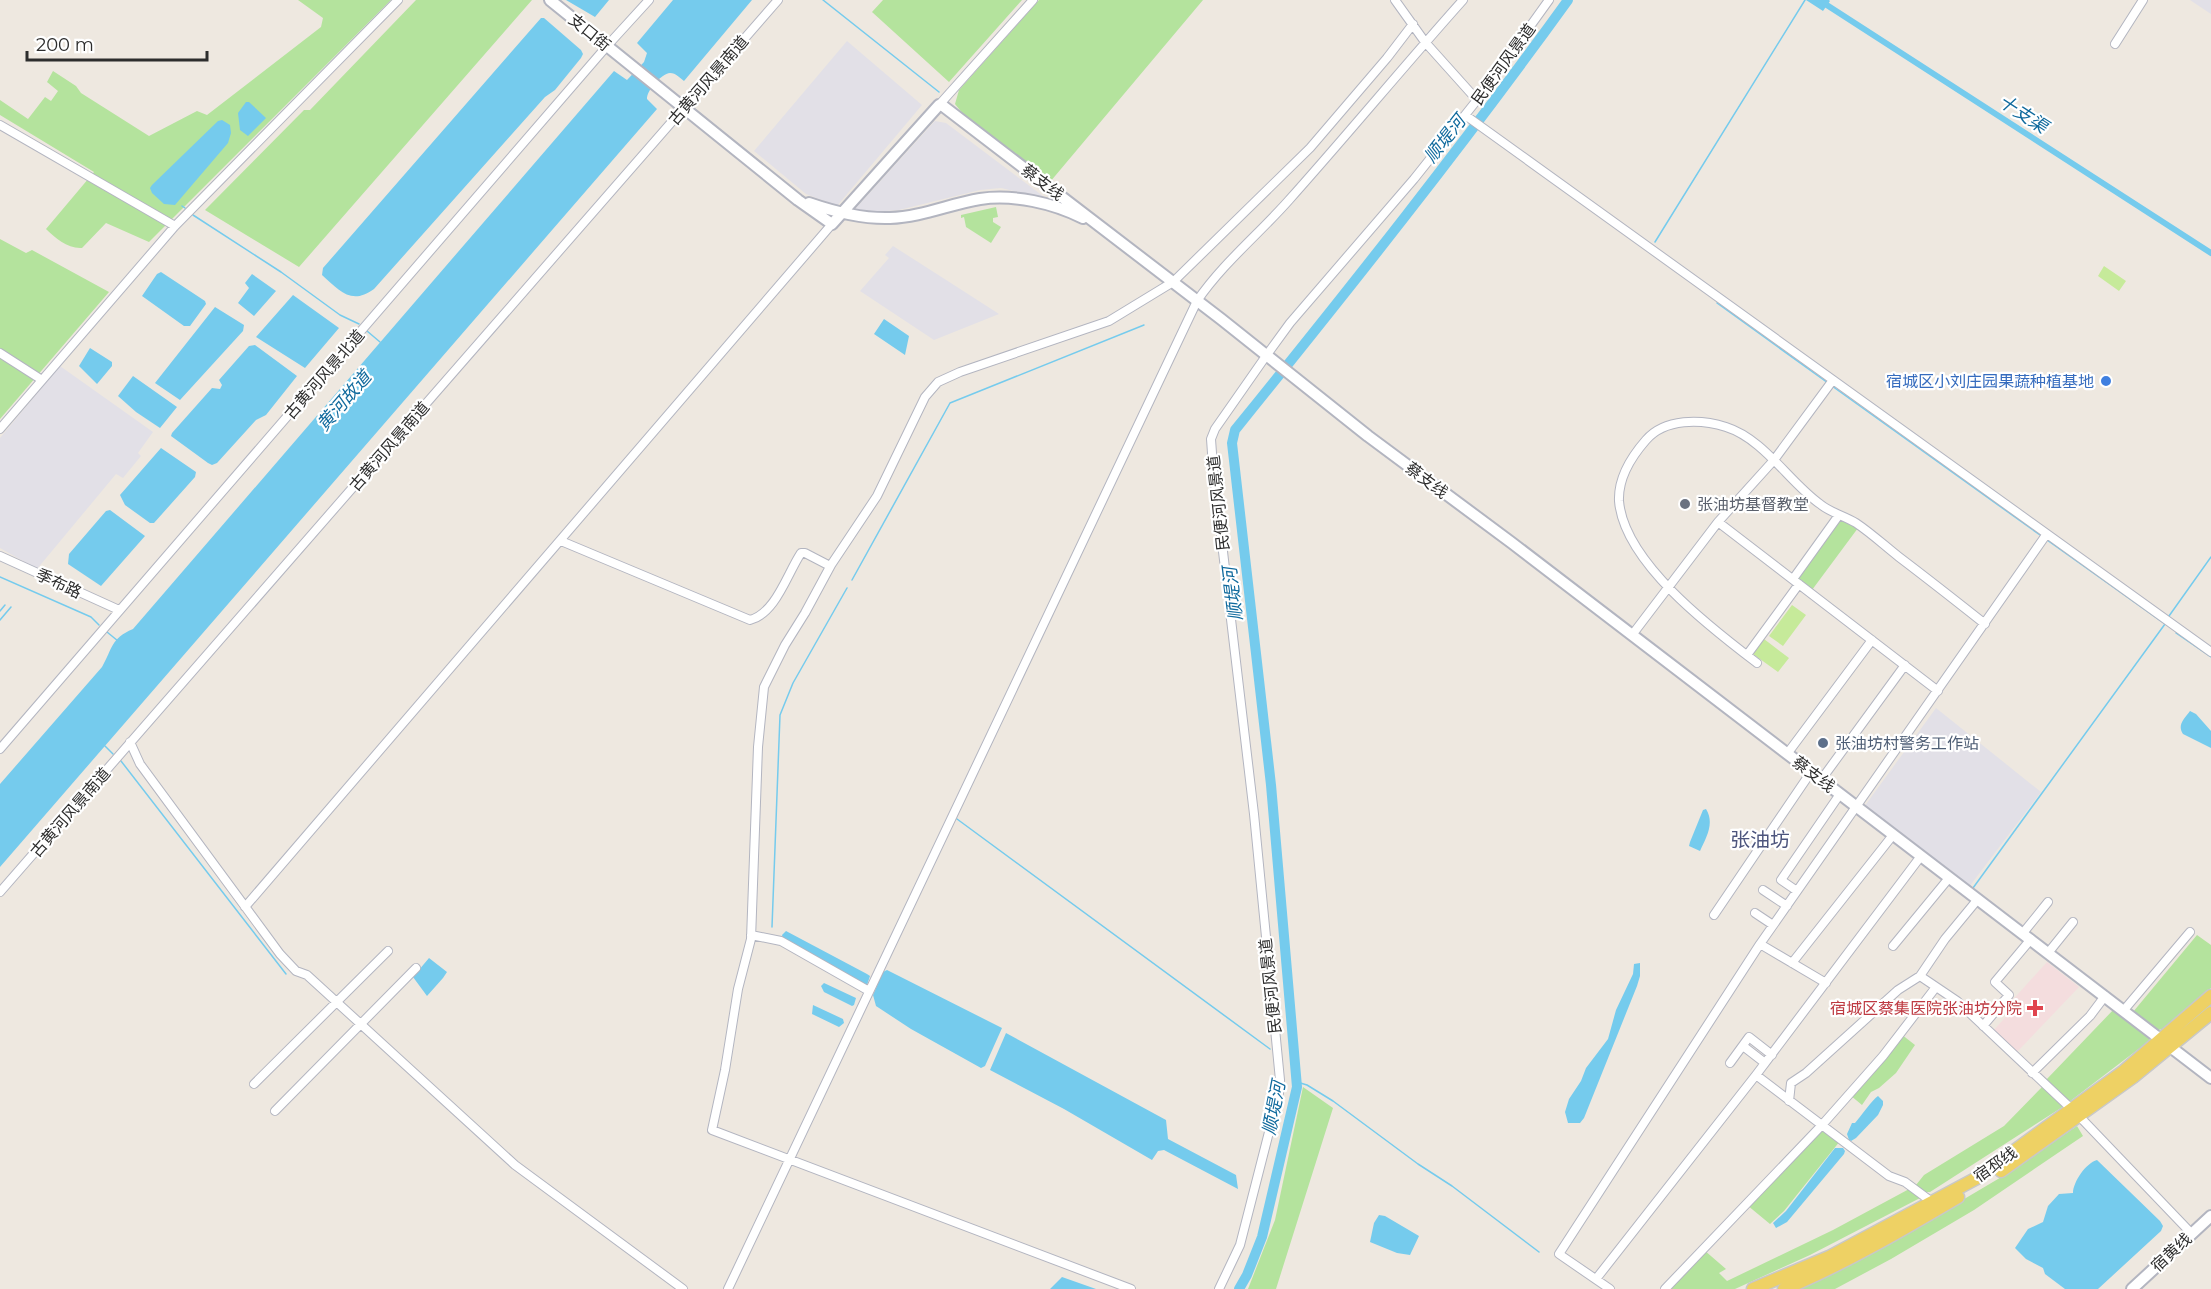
<svg xmlns="http://www.w3.org/2000/svg" width="2211" height="1289" font-family="Montserrat,'Noto Sans SC',sans-serif">
	<style>
		.industrial { fill: #e2e0e7 }
		.medical { fill: #f4ddde }
		.green { fill: #b4e39d }
		.pitch { fill: #c6ea9a }
		.water { fill: #75cbed }
		.lines { fill: none; stroke-linecap: round; stroke-linejoin: round }
		.stream { stroke: #75cbed; stroke-width: 1.5 }
		.canal { stroke: #75cbed; stroke-width: 6 }
		.river { stroke: #75cbed; stroke-width: 10 }
		.street-casing { stroke: #b3b5c0; stroke-width: 10 }
		.secondary-casing { stroke: #b3b5c0; stroke-width: 14 }
		.primary-casing { stroke: #c8c8c8; stroke-width: 15 }
		.street { stroke: #fff; stroke-width: 8 }
		.secondary { stroke: #fff; stroke-width: 10 }
		.primary { stroke: #eed164; stroke-width: 12 }
		.shop-dot { fill: #3f7fe0; stroke: #fff; stroke-width: 2 }
		.worship-dot { fill: #6b7280; stroke: #fff; stroke-width: 2 }
		.service-dot { fill: #5c6f8a; stroke: #fff; stroke-width: 2 }
		.health-dot { fill: #e0444e; stroke: #fff; stroke-width: 2 }
		.labels { text-anchor: middle; stroke-width: 4.5; stroke-linejoin: round; paint-order: stroke }
		.street-label { font-size: 16px; fill: #2d2d2d; stroke: #fff }
		.shop-label { font-size: 16px; fill: #366cbe; stroke: #fff; text-anchor: end }
		.worship-label { font-size: 16px; fill: #5b616d; stroke: #fff; text-anchor: start }
		.service-label { font-size: 16px; fill: #4e5e75; stroke: #fff; text-anchor: start }
		.health-label { font-size: 16px; fill: #be3a42; stroke: #fff; text-anchor: end }
		.water-label { font-size: 18px; font-style: italic; fill: #106a9d; stroke: #fff }
		.quarter-label { font-size: 20px; fill: #4d557d; stroke: #fff }
	</style>
	<rect width="100%" height="100%" fill="#eee8e0"/>
	<path class="industrial" d="M 2190,0 L 2211,0 L 2211,14 Z
		M 847,41 L 922,105 L 837,206 L 806,194 L 754,151 Z
		M 935,121 L 946,123 L 1047,199 L 1001,188 L 980,190 L 899,210 L 873,212 L 855,209 Z
		M 893,246 L 954,285 L 999,314 L 934,340 L 860,291 L 889,258 L 885,255 Z
		M 60,366 L 153,432 L 138,453 L 141,456 L 123,478 L 116,474 L 37,569 L 0,548 L 0,438 Z
		M 1936,708 L 2041,792 L 1969,887 L 1864,807 Z"/>
	<path class="medical" d="M 2047,962 L 2079,987 L 2016,1053 L 1993,1031 L 2012,1010 L 2008,1005 Z"/>
	<path class="green" d="M 298,0 L 391,0 L 149,242 L 106,223 L 82,248 C 68,249 55,238 46,229 L 94,172 L 0,115 L 0,100 L 28,119 L 45,97 L 51,101 L 58,91 L 47,82 L 53,71 L 76,86 L 81,93 L 149,136 L 197,111 L 207,115 L 321,27 L 323,18 Z
		M 416,0 L 532,0 L 299,267 L 205,210 L 304,110 L 310,110 Z
		M 883,0 L 1022,0 L 949,82 L 872,12 Z
		M 1039,0 L 1203,0 L 1050,182 L 963,114 L 955,104 L 959,90 Z
		M 996,207 L 998,217 L 993,218 L 993,222 L 1001,227 L 991,243 L 966,227 L 964,217 L 961,218 L 961,215 Z
		M 0,239 L 26,253 L 32,250 L 109,292 L 0,419 Z
		M 1841,518 L 1858,528 L 1812,590 L 1797,579 Z
		M 2197,935 L 2211,945 L 2211,988 L 2164,1029 L 2157,1030 L 2133,1012 Z
		M 2115,1008 L 2153,1038 L 2069,1102 L 2046,1080 Z
		M 1901,1034 L 1915,1045 L 1896,1073 L 1879,1088 L 1871,1092 L 1862,1105 L 1850,1095 Z
		M 1303,1087 L 1333,1108 L 1276,1289 L 1248,1289 L 1275,1220 Z
		M 2042,1087 L 2064,1106 L 1930,1192 L 1925,1192 L 1916,1185 L 1924,1175 L 2004,1126 Z
		M 2077,1126 L 2083,1136 L 1974,1210 L 1891,1259 L 1835,1289 L 1797,1289 L 1949,1208 L 1998,1179 Z
		M 1822,1127 L 1840,1141 L 1784,1211 L 1770,1224 L 1747,1205 Z
		M 1911,1188 L 1922,1197 L 1810,1255 L 1735,1289 L 1668,1289 L 1704,1250 L 1726,1269 L 1719,1273 L 1727,1281 L 1833,1230 Z"/>
	<path class="pitch" d="M 2104,266 L 2126,281 L 2119,291 L 2098,276 Z
		M 1792,605 L 1806,615 L 1783,646 L 1769,636 Z
		M 1764,639 L 1789,658 L 1778,672 L 1753,654 Z"/>
	<path class="water" d="M 566,0 L 609,0 L 595,17 Z
		M 673,0 L 752,0 L 684,81 C 680,78 676,73 670,73 C 661,74 647,90 647,99 L 657,109 L 0,867 L 0,784 L 102,667 C 113,648 110,639 133,629 L 614,71 L 627,80 L 644,62 L 647,53 L 637,43 Z
		M 1806,0 L 1829,0 L 1830,1 L 1823,11 Z
		M 541,18 L 544,18 L 581,50 L 583,54 L 581,58 L 555,90 L 545,97 L 374,289 C 351,306 339,290 322,275 L 323,268 Z
		M 246,102 L 249,102 L 266,118 L 248,136 L 240,130 L 238,113 Z
		M 222,120 L 230,125 L 231,133 L 228,143 L 175,205 L 164,204 L 152,193 L 150,188 L 152,185 L 218,121 Z
		M 161,272 L 205,301 L 206,304 L 190,326 L 184,326 L 142,296 L 157,274 Z
		M 252,274 L 276,291 L 254,316 L 238,303 L 249,288 L 245,283 Z
		M 293,295 L 339,328 L 305,368 L 256,337 Z
		M 215,307 L 244,325 L 243,331 L 180,400 L 155,383 Z
		M 884,319 L 909,336 L 905,355 L 874,334 Z
		M 255,345 L 297,376 L 266,415 L 256,420 L 217,463 L 212,465 L 208,463 L 171,436 L 172,433 L 212,388 L 220,389 L 222,385 L 219,380 L 249,346 Z
		M 90,348 L 112,362 L 112,366 L 97,384 L 79,366 Z
		M 133,376 L 177,407 L 160,428 L 136,412 L 118,396 Z
		M 161,448 L 196,472 L 195,477 L 154,523 L 150,523 L 125,505 L 120,495 Z
		M 110,510 L 145,536 L 101,586 L 68,564 L 69,554 L 106,511 Z
		M 2190,711 L 2196,714 L 2211,731 L 2211,748 L 2183,734 C 2177,725 2184,719 2190,711 Z
		M 1706,809 C 1715,823 1706,838 1700,851 L 1689,846 L 1690,842 L 1703,810 Z
		M 786,931 L 867,974 L 870,976 L 867,985 L 864,986 L 783,939 L 782,935 Z
		M 429,958 L 447,972 L 443,978 L 427,996 L 413,977 Z
		M 1640,963 L 1640,976 L 1637,986 L 1584,1118 L 1580,1123 L 1568,1123 L 1565,1112 L 1569,1099 L 1581,1081 L 1586,1068 L 1608,1039 L 1616,1010 L 1633,974 L 1634,964 Z
		M 887,970 L 1002,1028 L 985,1066 L 981,1068 L 911,1029 L 876,1006 L 873,995 L 883,972 Z
		M 824,983 L 856,998 L 854,1005 L 852,1006 L 824,992 L 821,986 Z
		M 813,1005 L 843,1019 L 844,1023 L 839,1027 L 812,1014 Z
		M 1006,1033 L 1166,1120 L 1168,1139 L 1236,1175 L 1238,1189 L 1164,1150 L 1158,1151 L 1152,1160 L 1064,1109 L 990,1070 Z
		M 1878,1096 L 1883,1101 L 1883,1105 L 1878,1115 L 1856,1138 L 1851,1141 L 1849,1140 L 1847,1134 L 1852,1123 L 1855,1123 C 1861,1116 1872,1100 1878,1096 Z
		M 1835,1148 L 1843,1148 L 1845,1151 L 1844,1154 L 1787,1222 L 1776,1228 L 1773,1223 L 1786,1211 Z
		M 2097,1160 L 2160,1221 L 2163,1226 L 2161,1231 L 2098,1289 L 2065,1289 L 2045,1274 L 2043,1268 L 2026,1259 L 2015,1248 L 2028,1229 L 2043,1222 L 2048,1206 L 2059,1194 L 2073,1193 C 2073,1182 2086,1163 2097,1160 Z
		M 1379,1215 L 1385,1216 L 1419,1236 L 1410,1255 L 1397,1253 L 1370,1242 L 1374,1223 Z
		M 1062,1277 L 1096,1289 L 1050,1289 Z"/>
	<g class="lines">
		<path class="stream" d="M 823,0 L 939,92
			M 182,206 L 185,208
			M 193,215 L 281,272 L 340,315 L 359,324
			M 1655,242 L 1805,0
			M 1717,303 L 1828,383
			M 367,331 L 380,342
			M 1832,386 L 2040,535
			M 0,577 L 91,617 L 99,625
			M 852,580 L 950,403 L 1144,325
			M 0,611 L 5,605
			M 2169,616 L 2211,557
			M 0,620 L 11,607
			M 107,632 L 118,641
			M 2176,633 L 2211,657
			M 105,746 L 113,754
			M 121,761 L 286,974
			M 957,819 L 1270,1049
			M 1973,888 L 2165,624 L 2047,540
			M 772,927 L 780,715 L 793,683 L 847,588
			M 1297,1082 L 1307,1085 L 1333,1101 L 1418,1164 L 1452,1186 L 1539,1252"/>
		<path class="canal" d="M 1819,0 L 2211,253"/>
		<path class="river" d="M 1239,1289 L 1247,1275 L 1262,1237 L 1297,1087 L 1271,785 L 1232,443 L 1235,430 C 1349,289 1462,147 1568,0"/>
		<g class="street-casing">
			<path id="street" d="M 1395,0 L 1425,42 L 1477,100
				M 2115,44 L 2143,0
				M 939,105 L 1033,0
				M 1465,115 L 2211,652
				M 0,125 L 175,226
				M 0,353 L 42,380
				M 0,429 L 175,226 L 398,0
				M 1718,522 L 1938,691
				M 561,541 L 750,620 C 776,613 787,574 801,553 L 805,553 L 830,566
				M 0,556 L 119,610
				M 1793,579 L 1839,515
				M 1632,635 L 1718,522 L 1774,460 L 1833,380
				M 1747,655 L 1799,584
				M 1757,663 C 1711,628 1624,562 1619,501 C 1618,478 1632,456 1646,440 C 1665,418 1701,419 1726,427 C 1764,439 1789,482 1820,504 C 1831,513 1845,516 1856,523 C 1871,533 1885,546 1899,557 C 1928,579 1956,601 1985,624
				M 130,742 L 140,764 L 280,954 L 296,971 L 307,975 L 515,1165 L 683,1289
				M 0,749 L 607,46 L 649,0
				M 1787,754 L 1872,640
				M 1821,780 L 1905,665
				M 1763,890 L 1787,906
				M 1797,891 L 1781,880 L 1840,794
				M 0,892 L 778,0
				M 245,907 L 832,224
				M 1755,913 L 1773,925
				M 1714,915 L 1811,772
				M 2023,933 L 2048,902
				M 751,935 L 781,941 L 869,991
				M 1760,944 L 1826,983
				M 1893,946 L 1949,878
				M 2048,953 L 2073,922
				M 1792,963 L 1893,835
				M 1920,976 L 1945,939 L 1978,899
				M 2124,1010 L 2190,932
				M 1983,1026 L 2009,995 L 1995,982 L 2031,939
				M 1743,1046 L 1765,1063
				M 1730,1063 L 1749,1037 L 1772,1055
				M 2032,1073 L 2090,1016 L 2105,996
				M 1756,1075 L 1889,1176 L 1905,1182 L 1932,1202
				M 254,1084 L 388,951
				M 1789,1101 L 1791,1083 L 1806,1073 L 1898,990 L 1920,976 L 1957,1001 L 2079,1116 L 2192,1234
				M 275,1111 L 416,968
				M 1596,1279 L 1756,1075 L 1921,856
				M 728,1289 L 1197,301 C 1223,263 1259,234 1289,200 C 1348,134 1404,66 1463,0
				M 1131,1289 L 712,1130 L 725,1070 L 738,989 L 751,939 L 758,747 L 764,687 L 785,645 L 805,613 L 831,565 L 877,496 L 925,397 L 938,382 L 960,372 L 1109,321 L 1173,282 L 1310,148 L 1387,58 L 1413,24
				M 1219,1289 L 1240,1245 L 1279,1093 L 1280,1080 L 1254,814 L 1213,467 L 1211,439 L 1215,429 L 1266,356 L 1290,323 L 1414,179 L 1477,100 L 1549,0
				M 1610,1289 L 1559,1254 L 1760,944 L 2046,535
				M 1665,1289 L 1822,1125 L 1883,1056 L 1936,987"/>
		</g>
		<g class="secondary-casing">
			<path id="secondary" d="M 550,0 L 798,200 L 832,224 L 939,105 L 943,106 L 1221,319 L 1368,436 L 1512,543 L 2211,1078
				M 809,203 C 835,212 862,219 890,218 C 921,217 950,204 980,199 C 1014,194 1053,203 1083,218
				M 2132,1289 L 2211,1216"/>
		</g>
		<g class="primary-casing">
			<path id="primary" d="M 2001,1171 L 2133,1077 L 2211,1013
				M 1753,1289 L 1829,1257 L 1977,1178 L 2124,1071 L 2211,996
				M 1784,1289 C 1844,1264 1902,1230 1958,1197"/>
		</g>
		<use href="#street" class="street"/>
		<use href="#secondary" class="secondary"/>
		<use href="#primary" class="primary"/>
	</g>
	<circle class="shop-dot" cx="2106" cy="381" r="6"/>
	<circle class="worship-dot" cx="1685" cy="504" r="6"/>
	<circle class="service-dot" cx="1823" cy="743" r="6"/>
	<path class="health-dot" d="M2032 999h6v6h6v6h-6v6h-6v-6h-6v-6h6z"/>
	<g class="labels">
		<g class="street-label">
			<text transform="translate(590 32) rotate(39)" y="6">支口街</text>
			<text transform="translate(1503 64) rotate(-54)" y="6">民便河风景道</text>
			<text transform="translate(708 80) rotate(-49)" y="6">古黄河风景南道</text>
			<text transform="translate(1043 182) rotate(37)" y="6">蔡支线</text>
			<text transform="translate(324 374) rotate(-49)" y="6">古黄河风景北道</text>
			<text transform="translate(389 446) rotate(-49)" y="6">古黄河风景南道</text>
			<text transform="translate(1427 480) rotate(37)" y="6">蔡支线</text>
			<text transform="translate(1218 503) rotate(-96)" y="6">民便河风景道</text>
			<text transform="translate(59 583) rotate(25)" y="6">季布路</text>
			<text transform="translate(1814 774) rotate(37)" y="6">蔡支线</text>
			<text transform="translate(70 812) rotate(-49)" y="6">古黄河风景南道</text>
			<text transform="translate(1270 986) rotate(-96)" y="6">民便河风景道</text>
			<text transform="translate(1995 1164) rotate(-35)" y="6">宿邳线</text>
			<text transform="translate(2171 1252) rotate(-43)" y="6">宿黄线</text>
		</g>
		<g class="shop-label">
			<text x="2094" y="387">宿城区小刘庄园果蔬种植基地</text>
		</g>
		<g class="worship-label">
			<text x="1697" y="510">张油坊基督教堂</text>
		</g>
		<g class="service-label">
			<text x="1835" y="749">张油坊村警务工作站</text>
		</g>
		<g class="health-label">
			<text x="2022" y="1014">宿城区蔡集医院张油坊分院</text>
		</g>
		<g class="water-label">
			<text transform="translate(2023 114) rotate(33)" y="6">十支渠</text>
			<text transform="translate(1445 139) rotate(-52)" y="6">顺堤河</text>
			<text transform="translate(344 401) rotate(-49)" y="6">黄河故道</text>
			<text transform="translate(1233 594) rotate(-97)" y="6">顺堤河</text>
			<text transform="translate(1274 1108) rotate(-79)" y="6">顺堤河</text>
		</g>
		<g class="quarter-label">
			<text x="1760" y="847">张油坊</text>
		</g>
	</g>
	<path d="M27 51v9h180v-9" fill="none" stroke="#2d2d2d" stroke-width="3"/>
	<text x="36" y="51" font-size="18" fill="#2d2d2d" stroke="#ffffff" stroke-width="4.5" paint-order="stroke">200 m</text>
</svg>
